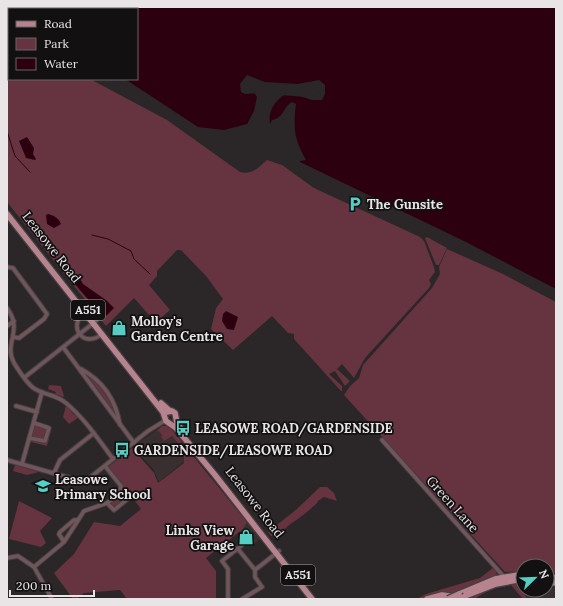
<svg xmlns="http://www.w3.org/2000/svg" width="563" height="606" font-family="Lora,serif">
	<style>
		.built { fill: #392e30 }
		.green { fill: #663441 }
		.water { fill: #2d0010 }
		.pier { fill: #2b2627 }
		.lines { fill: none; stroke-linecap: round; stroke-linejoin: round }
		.stream { stroke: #2d0010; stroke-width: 1 }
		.minor-casing { stroke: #464142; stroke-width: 5.5 }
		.primary-casing { stroke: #464142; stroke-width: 8 }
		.minor { stroke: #70565c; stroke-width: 3.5 }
		.primary { stroke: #b7838f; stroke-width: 5.5 }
		.primary-bridge-casing { stroke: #464142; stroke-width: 8; stroke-linecap: butt }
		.primary-bridge { stroke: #b7838f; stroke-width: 5.5 }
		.labels { text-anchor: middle; stroke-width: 3.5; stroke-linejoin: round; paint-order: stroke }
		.shield { fill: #121010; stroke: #a8a5a6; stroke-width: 1 }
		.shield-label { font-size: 12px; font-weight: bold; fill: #e9e5e6 }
		.poi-label { font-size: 13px; font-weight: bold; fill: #e9e5e6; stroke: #121010; text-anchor: start }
		.street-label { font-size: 13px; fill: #e9e5e6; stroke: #121010 }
	</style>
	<rect width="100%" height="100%" fill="#2b2627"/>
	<path class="built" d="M 162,426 L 168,426 L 173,430 L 192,455 L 159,482 L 153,469 L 133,447 Z
		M 247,522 L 261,539 L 251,547 L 239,532 Z
		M 511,585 L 523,590 L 547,590 L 547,586 L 553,587 L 556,588 L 556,599 L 523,599 Z"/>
	<path class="green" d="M 7,7 L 28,7 L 29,9 L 9,9 L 9,79 L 90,79 L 167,120 L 240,172 C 252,175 258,168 267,160 L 282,165 L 314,188 L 420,237 L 424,241 L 434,267 L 435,272 L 429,280 L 431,284 L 429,288 L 365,358 L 354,378 L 342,364 L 337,369 L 350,381 L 345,386 L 335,371 L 329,374 L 342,386 L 342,391 L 341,391 L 294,339 L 294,334 L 288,333 L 272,316 L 233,350 L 211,329 L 216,308 L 223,299 L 206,276 L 181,250 L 177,250 L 157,271 L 157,276 L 149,285 L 170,310 L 161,318 L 162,319 L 157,324 L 134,298 L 106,326 L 7,202 Z
		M 427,237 L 447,248 L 439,265 L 436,265 L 425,238 Z
		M 447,249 L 503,274 L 556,302 L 556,574 L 547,571 L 547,566 L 523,566 L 523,571 L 505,572 L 344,395 L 350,386 L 359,378 L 363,365 L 432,288 L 440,274 L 439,267 Z
		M 85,373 C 102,384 112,399 117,418 Z
		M 49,385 L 61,386 L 64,396 L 63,397 L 55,394 L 56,392 L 48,389 Z
		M 66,405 L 74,415 L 76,414 L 79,417 L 69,424 L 63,417 Z
		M 35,425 L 46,428 L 46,430 L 51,430 L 47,446 L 31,442 Z
		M 162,426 L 168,426 L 182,442 L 179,444 L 172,436 L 164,441 L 161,437 L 162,435 L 159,431 L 156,432 Z
		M 184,445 L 247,522 L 243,529 L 206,558 L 216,571 L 216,599 L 127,599 L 120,590 L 84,593 L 77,599 L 73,599 L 54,573 L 74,554 L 94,522 L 120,526 L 141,509 L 131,496 L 125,497 L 125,500 L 115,508 L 109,503 C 129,486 123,486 108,467 L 132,448 L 154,473 L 158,483 L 184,463 Z
		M 15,465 L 39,472 L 27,475 L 13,471 Z
		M 320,487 L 327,487 L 334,493 L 337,501 L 324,497 L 318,501 L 317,503 C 309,511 301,517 292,523 C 283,529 284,533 271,536 L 268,532 L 297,509 Z
		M 19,501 L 52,518 L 40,531 L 46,543 L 41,547 L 9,539 Z
		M 494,567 L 497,571 L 496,577 L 454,594 C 443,591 429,599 417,599 L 426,594 L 480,578 Z
		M 523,581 L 523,590 L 525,590 L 523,592 L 526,597 L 525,599 L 523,599 L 511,585 L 491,589 L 474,599 L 464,599 L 492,587 Z"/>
	<path class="water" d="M 61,7 L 556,7 L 556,289 L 466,242 L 300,162 L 300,161 L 306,160 C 294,139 293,127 296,104 L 292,102 C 283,107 284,118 272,120 L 270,124 C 268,111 274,102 284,95 L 315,98 L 320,91 L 317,87 L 251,83 L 248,89 L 254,92 L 257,97 L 254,111 L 247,124 L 224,130 L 198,127 L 125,79 L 137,79 L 137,9 L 63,9 Z
		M 27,137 L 34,148 L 33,154 L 36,159 L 35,160 L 26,158 L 19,141 Z
		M 48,214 C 53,215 59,218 61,224 L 54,228 L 47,224 L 46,215 Z
		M 76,276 L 79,277 L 83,284 L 106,300 L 114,308 L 105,317 L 97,313 C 92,301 80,292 73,281 Z
		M 226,311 L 238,317 L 234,330 L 227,329 L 222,321 L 223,314 Z"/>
	<path class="pier" d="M 247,75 L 265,82 L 298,84 L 319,80 L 325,85 L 325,94 L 322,100 L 312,100 L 300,96 L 281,95 L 284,93 L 315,96 L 318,91 L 316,89 L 312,88 L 304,92 L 263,88 L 252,85 L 250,86 L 251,90 L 258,93 L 245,94 L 241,92 L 240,84 Z"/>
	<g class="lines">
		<path class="stream" d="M 7,66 L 8,66
			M 7,131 L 15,156 L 30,172
			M 92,235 L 108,239 L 131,251 L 134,259 L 150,274"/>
		<g class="minor-casing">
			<path id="minor" d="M 7,267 L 13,268 L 47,314 L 44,319 L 19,338 L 13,337
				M 7,308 C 24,331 3,343 14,363 C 19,371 28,385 35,389 C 45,395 57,395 66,403 C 85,419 99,440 113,459
				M 84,312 C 67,327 84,349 102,334
				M 7,326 L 14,321
				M 63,347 L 134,443
				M 81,369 C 103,381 116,401 120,425
				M 25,377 L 96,321
				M 16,406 L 37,412
				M 29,438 L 45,441 L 49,428 L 34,423
				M 382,440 L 506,579
				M 7,460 L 81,481 L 87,480 L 148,431 L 166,420
				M 22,464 L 42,392
				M 54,473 L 60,460 L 94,433
				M 107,503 L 114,510 L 130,497
				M 64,542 L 59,534 L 60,532 L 74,520 L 78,520
				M 238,549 L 255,570
				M 7,558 L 18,556 L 34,567 L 52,599
				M 34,567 L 64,542 L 84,511 L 107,503 L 119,494 L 121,486 L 105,466
				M 228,599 L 228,569 L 222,561 L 242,545
				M 242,599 L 262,587 L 255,577 L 255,570 L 279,551"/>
		</g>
		<g class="primary-casing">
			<path id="primary" d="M 7,214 L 163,412 L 166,421 L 176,428 L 215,475 L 312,599
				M 161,403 L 170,411
				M 167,412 L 172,411 L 175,413 L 177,423 L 182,430
				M 547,575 L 556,578
				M 547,581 L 556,583
				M 459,594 L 495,579 L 523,574
				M 465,596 L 496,584 L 523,579
				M 427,599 L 442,595 L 456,597"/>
		</g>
		<use href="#minor" class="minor"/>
		<use href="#primary" class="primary"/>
		<g class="primary-bridge-casing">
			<path id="primary-bridge" d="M 448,599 L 459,594
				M 460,599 L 465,596"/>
		</g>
		<use href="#primary-bridge" class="primary-bridge"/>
	</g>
	<defs>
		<g id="parking-bare" transform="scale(1.2)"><path d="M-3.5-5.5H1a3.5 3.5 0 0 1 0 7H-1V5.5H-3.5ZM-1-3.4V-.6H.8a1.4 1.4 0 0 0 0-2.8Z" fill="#56cec3" stroke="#121010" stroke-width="2.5" paint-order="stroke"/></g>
		<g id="shop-bare" transform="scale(1.2)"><path d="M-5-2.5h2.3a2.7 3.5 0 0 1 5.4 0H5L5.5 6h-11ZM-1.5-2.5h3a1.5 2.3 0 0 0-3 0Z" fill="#56cec3" stroke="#121010" stroke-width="2.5" paint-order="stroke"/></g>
		<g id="bus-bare" transform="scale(1.2)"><path d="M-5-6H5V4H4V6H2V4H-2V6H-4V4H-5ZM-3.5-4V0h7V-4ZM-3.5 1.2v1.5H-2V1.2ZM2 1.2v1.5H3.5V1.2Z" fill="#56cec3" stroke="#121010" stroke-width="2.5" paint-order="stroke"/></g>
		<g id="school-bare" transform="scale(1.2)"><path d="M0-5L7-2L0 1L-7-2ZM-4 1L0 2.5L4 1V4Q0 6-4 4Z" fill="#56cec3" stroke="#121010" stroke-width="2.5" paint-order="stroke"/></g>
	</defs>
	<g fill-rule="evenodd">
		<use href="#parking-bare" x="355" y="204"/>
		<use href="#shop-bare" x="119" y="328"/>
		<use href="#bus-bare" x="183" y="428"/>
		<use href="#bus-bare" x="122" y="450"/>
		<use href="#school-bare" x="43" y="486"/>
		<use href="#shop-bare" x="246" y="537"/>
	</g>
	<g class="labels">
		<g class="shield">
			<rect x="71" y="300" width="34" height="20" rx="3"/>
			<rect x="281" y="565" width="34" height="20" rx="3"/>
		</g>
		<g class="shield-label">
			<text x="88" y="314">A551</text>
			<text x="298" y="579">A551</text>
		</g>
		<g class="poi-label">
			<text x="367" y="209">The Gunsite</text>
			<text x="131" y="326">Molloy's<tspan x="131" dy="15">Garden Centre</tspan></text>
			<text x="195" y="433">LEASOWE ROAD/GARDENSIDE</text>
			<text x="134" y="455">GARDENSIDE/LEASOWE ROAD</text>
			<text x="55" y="484">Leasowe<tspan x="55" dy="15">Primary School</tspan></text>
			<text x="234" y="535" text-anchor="end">Links View<tspan x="234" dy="15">Garage</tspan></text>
		</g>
		<g class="street-label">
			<text transform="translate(52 247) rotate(52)" y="5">Leasowe Road</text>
			<text transform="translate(255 502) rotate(52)" y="5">Leasowe Road</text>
			<text transform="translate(453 504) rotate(48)" y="5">Green Lane</text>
		</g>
	</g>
	<rect width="563" height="606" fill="none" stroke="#e9e5e6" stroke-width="16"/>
	<rect x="8" y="8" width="130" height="72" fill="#121010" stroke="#686566"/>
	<rect x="16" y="21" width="20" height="6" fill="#b7838f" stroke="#686566"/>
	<text x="44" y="28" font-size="12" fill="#e9e5e6">Road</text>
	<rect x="16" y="38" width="20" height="12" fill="#663441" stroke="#686566"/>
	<text x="44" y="48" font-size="12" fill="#e9e5e6">Park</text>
	<rect x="16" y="58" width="20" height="12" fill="#2d0010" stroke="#686566"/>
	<text x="44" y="68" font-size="12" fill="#e9e5e6">Water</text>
	<g transform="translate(535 578) rotate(67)"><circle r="19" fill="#121010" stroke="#686566"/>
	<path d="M0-3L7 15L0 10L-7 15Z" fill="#56cec3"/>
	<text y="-6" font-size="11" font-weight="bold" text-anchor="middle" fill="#e9e5e6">N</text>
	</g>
	<path d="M10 590v6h84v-6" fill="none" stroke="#e9e5e6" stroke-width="2"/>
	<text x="16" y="590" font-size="12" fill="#e9e5e6" stroke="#121010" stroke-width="3" paint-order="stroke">200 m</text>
</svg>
